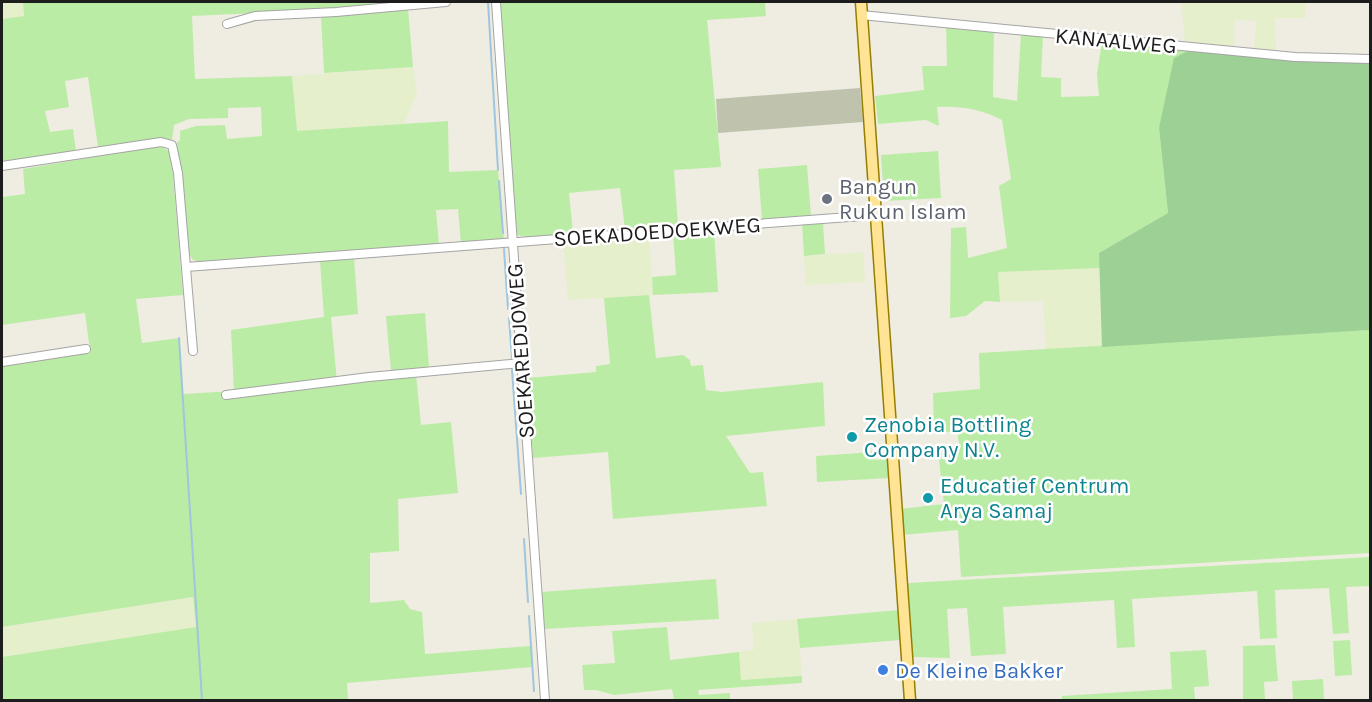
<svg xmlns="http://www.w3.org/2000/svg" width="1372" height="702" font-family="Karla,sans-serif">
	<style>
		.construction { fill: #bfc3ad }
		.farmland { fill: #e6efcc }
		.grass { fill: #bbeca5 }
		.forest { fill: #9cd095 }
		.lines { fill: none; stroke-linecap: round; stroke-linejoin: round }
		.stream { stroke: #a0c5de; stroke-width: 2 }
		.minor-casing { stroke: #a4a4a4; stroke-width: 10 }
		.major-casing { stroke: #957e00; stroke-width: 13 }
		.minor { stroke: #fff; stroke-width: 8 }
		.major { stroke: #ffe496; stroke-width: 10 }
		.worship-dot { fill: #6b7280; stroke: #fff; stroke-width: 2 }
		.culture-dot { fill: #0f9aa8; stroke: #fff; stroke-width: 2 }
		.shop-dot { fill: #3f7fe0; stroke: #fff; stroke-width: 2 }
		.labels { text-anchor: middle; stroke-width: 5; stroke-linejoin: round; paint-order: stroke }
		.street-label { font-size: 22px; fill: #1d1d1d; stroke: #fff }
		.worship-label { font-size: 22px; fill: #5b616d; stroke: #fff; text-anchor: start }
		.culture-label { font-size: 22px; fill: #0d838f; stroke: #fff; text-anchor: start }
		.shop-label { font-size: 22px; fill: #366cbe; stroke: #fff; text-anchor: start }
	</style>
	<rect width="100%" height="100%" fill="#efede2"/>
	<path class="construction" d="M 860,88 L 863,122 L 718,133 L 716,99 Z"/>
	<path class="farmland" d="M 2,2 L 23,2 L 25,16 L 2,19 Z
		M 1181,2 L 1305,2 L 1306,18 L 1275,18 L 1276,52 L 1254,50 L 1256,21 L 1235,20 L 1234,47 L 1185,43 Z
		M 413,67 L 417,93 L 404,125 L 296,131 L 292,76 Z
		M 649,235 L 653,295 L 568,300 L 563,241 Z
		M 864,252 L 865,282 L 806,285 L 804,256 Z
		M 1100,268 L 1102,347 L 1046,350 L 1043,301 L 1000,302 L 998,272 Z
		M 193,597 L 196,627 L 2,657 L 2,627 Z
		M 797,619 L 802,676 L 741,680 L 739,652 L 754,650 L 752,623 Z"/>
	<path class="grass" d="M 23,2 L 407,2 L 338,9 L 192,16 L 195,79 L 292,76 L 297,131 L 448,121 L 449,172 L 498,170 L 504,240 L 461,244 L 458,209 L 436,210 L 439,245 L 200,263 L 192,259 L 189,253 L 177,143 L 180,140 L 180,131 L 196,126 L 225,125 L 227,139 L 262,136 L 261,107 L 228,108 L 228,118 L 189,119 L 174,125 L 172,140 L 164,138 L 98,147 L 88,77 L 65,81 L 69,107 L 45,111 L 50,132 L 73,129 L 76,151 L 2,162 L 2,19 L 24,16 Z
		M 499,2 L 765,2 L 766,16 L 707,20 L 721,167 L 674,170 L 678,226 L 625,230 L 620,188 L 569,193 L 573,233 L 527,237 L 517,235 Z
		M 408,9 L 413,67 L 324,73 L 321,16 Z
		M 946,25 L 994,30 L 993,97 L 1017,101 L 1021,33 L 1043,35 L 1041,77 L 1061,78 L 1061,97 L 1099,96 L 1097,74 L 1102,42 L 1190,50 L 1159,128 L 1168,213 L 1099,253 L 1100,268 L 998,272 L 1000,302 L 985,301 L 966,316 L 950,318 L 951,228 L 966,227 L 968,258 L 1007,248 L 999,186 L 1011,179 L 1002,120 C 980,109 962,106 937,107 L 939,126 L 926,120 L 878,124 L 875,96 L 924,90 L 922,66 L 947,66 Z
		M 159,146 L 171,152 L 183,295 L 136,299 L 142,343 L 179,338 L 183,394 L 234,391 L 231,330 L 324,317 L 320,261 L 354,257 L 358,314 L 331,317 L 337,382 L 416,375 L 421,425 L 451,422 L 458,493 L 398,499 L 399,551 L 370,553 L 370,603 L 404,600 L 410,609 L 422,612 L 425,654 L 531,646 L 532,667 L 347,683 L 348,700 L 2,700 L 2,657 L 196,627 L 193,597 L 2,627 L 2,365 L 90,351 L 85,313 L 2,325 L 2,197 L 25,194 L 23,169 Z
		M 938,151 L 941,198 L 884,201 L 881,155 Z
		M 807,165 L 811,217 L 762,220 L 758,169 Z
		M 823,222 L 825,254 L 804,256 L 802,223 Z
		M 714,230 L 718,292 L 653,295 L 652,277 L 676,275 L 673,232 Z
		M 649,295 L 656,358 L 683,355 L 690,360 L 691,366 L 703,365 L 706,390 L 722,392 L 823,382 L 825,426 L 726,436 L 750,473 L 763,472 L 767,506 L 613,519 L 608,452 L 533,458 L 527,378 L 596,372 L 596,366 L 610,364 L 604,298 Z
		M 425,313 L 429,367 L 391,371 L 386,316 Z
		M 1370,330 L 1370,553 L 961,577 L 958,530 L 902,535 L 900,509 L 944,504 L 938,451 L 960,449 L 957,431 L 934,433 L 933,393 L 980,389 L 979,353 Z
		M 874,452 L 875,460 L 888,459 L 889,478 L 817,482 L 816,456 Z
		M 1370,557 L 1370,586 L 1346,587 L 1349,633 L 1333,634 L 1329,588 L 1275,590 L 1277,638 L 1260,639 L 1257,591 L 1132,599 L 1135,647 L 1117,648 L 1114,600 L 1003,607 L 1006,654 L 971,656 L 967,608 L 947,609 L 950,658 L 912,657 L 906,586 L 909,583 Z
		M 716,579 L 719,619 L 544,629 L 541,592 Z
		M 899,610 L 901,640 L 800,648 L 797,619 Z
		M 667,627 L 670,660 L 739,652 L 741,680 L 802,676 L 802,683 L 698,690 L 699,695 L 730,693 L 730,700 L 674,700 L 672,689 L 614,695 L 596,690 L 584,690 L 582,665 L 615,663 L 612,631 Z
		M 1350,640 L 1352,675 L 1335,676 L 1333,641 Z
		M 1275,645 L 1278,681 L 1264,682 L 1265,700 L 1243,700 L 1243,646 Z
		M 1206,650 L 1209,686 L 1194,687 L 1195,700 L 1062,700 L 1062,696 L 1172,689 L 1170,652 Z
		M 1323,679 L 1324,700 L 1293,700 L 1292,681 Z"/>
	<path class="forest" d="M 1190,50 L 1370,62 L 1370,330 L 1102,347 L 1099,253 L 1168,213 L 1159,128 L 1174,58 Z"/>
	<g class="lines">
		<path class="stream" d="M 488,2 L 498,170
			M 499,181 L 503,233
			M 504,249 L 508,309
			M 509,318 L 512,358
			M 179,338 L 202,700
			M 512,370 L 521,494
			M 524,539 L 528,602
			M 529,616 L 534,691"/>
		<g class="minor-casing">
			<path id="minor" d="M 496,2 L 545,700
				M 861,15 L 1295,57 L 1370,59
				M 227,24 L 255,16 L 336,12 L 446,2
				M 2,166 L 161,142 L 172,145 L 178,173 L 193,351
				M 186,267 L 876,215
				M 2,362 L 86,349
				M 226,395 L 369,377 L 521,363"/>
		</g>
		<g class="major-casing">
			<path id="major" d="M 861,2 L 910,700"/>
		</g>
		<use href="#minor" class="minor"/>
		<use href="#major" class="major"/>
	</g>
	<circle class="worship-dot" cx="827" cy="199" r="6"/>
	<g class="culture-dot">
		<circle cx="852" cy="437" r="6"/>
		<circle cx="928" cy="498" r="6"/>
	</g>
	<circle class="shop-dot" cx="883" cy="670" r="6"/>
	<g class="labels">
		<g class="street-label">
			<text transform="translate(1116 40) rotate(5)" y="8">KANAALWEG</text>
			<text transform="translate(657 231) rotate(-4)" y="8">SOEKADOEDOEKWEG</text>
			<text transform="translate(520 351) rotate(-94)" y="8">SOEKAREDJOWEG</text>
		</g>
		<g class="worship-label">
			<text x="839" y="194">Bangun<tspan x="839" dy="25">Rukun Islam</tspan></text>
		</g>
		<g class="culture-label">
			<text x="864" y="432">Zenobia Bottling<tspan x="864" dy="25">Company N.V.</tspan></text>
			<text x="940" y="493">Educatief Centrum<tspan x="940" dy="25">Arya Samaj</tspan></text>
		</g>
		<g class="shop-label">
			<text x="895" y="678">De Kleine Bakker</text>
		</g>
	</g>
	<rect width="1372" height="702" fill="none" stroke="#1d1d1d" stroke-width="6"/>
</svg>
